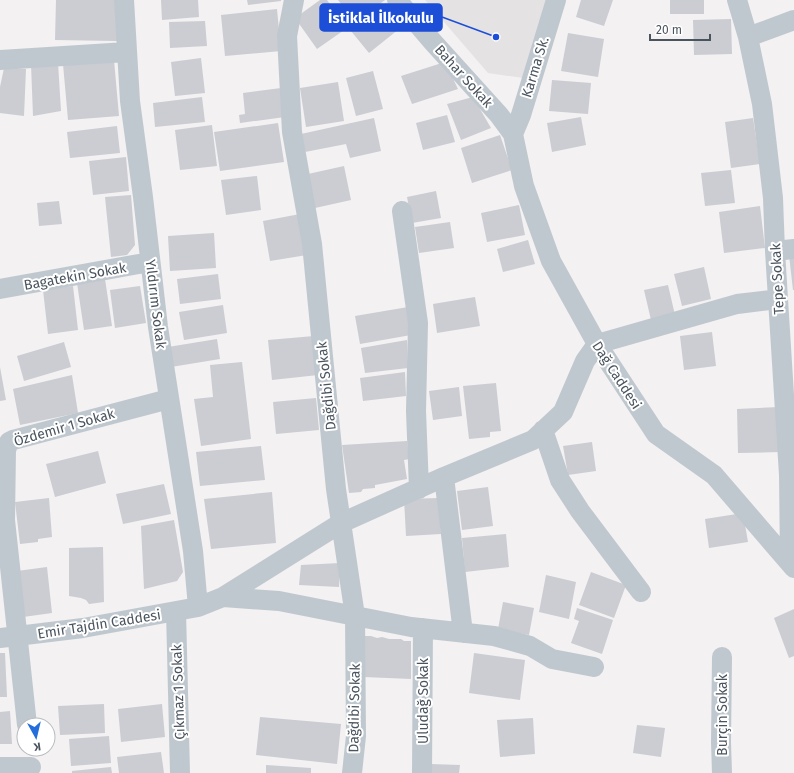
<svg xmlns="http://www.w3.org/2000/svg" width="794" height="773" font-family="'Fira Sans',sans-serif">
	<style>
		.education { fill: #e4e2e3 }
		.building { fill: #cbcdd3 }
		.lines { fill: none; stroke-linecap: round; stroke-linejoin: round }
		.minor { stroke: #c0c8cf; stroke-width: 20 }
		.labels { text-anchor: middle; stroke-width: 4; stroke-linejoin: round; paint-order: stroke }
		.street-label { font-size: 14px; fill: #4a545e; stroke: #fff }
		.leader { fill: none; stroke: #1d4ed8; stroke-width: 1.5 }
		.callout-dot { fill: #1d4ed8; stroke: #fff; stroke-width: 1.5 }
		.callout { fill: #1d4ed8; stroke: #1d4ed8; stroke-width: 1.5 }
		.callout-label { font-size: 15px; text-anchor: middle; font-weight: bold; fill: #fff }
	</style>
	<rect width="100%" height="100%" fill="#f3f1f1"/>
	<path class="education" d="M 425,0 L 548,0 L 523,78 L 488,73 Z"/>
	<path class="building" d="M 56,0 L 118,0 L 117,41 L 55,40 Z
		M 161,0 L 198,0 L 199,17 L 162,20 Z
		M 247,0 L 281,0 L 281,1 L 248,5 Z
		M 320,0 L 327,0 L 347,28 L 317,49 L 295,18 Z
		M 338,0 L 385,0 L 356,22 Z
		M 581,0 L 613,0 L 604,26 L 576,17 Z
		M 670,0 L 704,0 L 704,14 L 670,14 Z
		M 386,3 L 404,25 L 369,53 L 351,31 Z
		M 277,9 L 281,51 L 225,56 L 221,15 Z
		M 731,19 L 732,54 L 694,55 L 693,20 Z
		M 205,21 L 207,46 L 170,48 L 169,22 Z
		M 568,33 L 604,39 L 598,77 L 561,71 Z
		M 201,58 L 205,93 L 175,96 L 171,62 Z
		M 114,60 L 119,116 L 68,120 L 63,64 Z
		M 445,62 L 458,89 L 412,104 L 401,76 Z
		M 58,63 L 61,111 L 33,116 L 31,64 Z
		M 4,68 L 26,69 L 24,116 L 0,113 L 0,87 Z
		M 373,71 L 383,109 L 356,116 L 346,78 Z
		M 552,80 L 591,83 L 588,114 L 549,111 Z
		M 338,82 L 344,121 L 306,127 L 300,88 Z
		M 281,88 L 285,117 L 240,123 L 239,115 L 245,114 L 243,93 Z
		M 202,97 L 205,122 L 155,127 L 153,103 Z
		M 473,97 L 491,128 L 461,140 L 447,104 Z
		M 447,115 L 455,142 L 423,150 L 416,123 Z
		M 581,117 L 586,145 L 552,152 L 547,123 Z
		M 374,118 L 381,151 L 350,158 L 346,144 L 305,152 L 301,134 Z
		M 753,118 L 760,164 L 731,168 L 725,122 Z
		M 278,123 L 284,162 L 220,171 L 214,132 Z
		M 212,125 L 217,166 L 180,170 L 175,130 Z
		M 117,126 L 120,153 L 70,158 L 67,132 Z
		M 500,135 L 512,170 L 472,183 L 461,148 Z
		M 126,157 L 129,191 L 93,195 L 89,161 Z
		M 344,166 L 351,200 L 315,208 L 308,174 Z
		M 731,170 L 735,203 L 705,206 L 701,173 Z
		M 257,176 L 261,210 L 226,215 L 221,180 Z
		M 436,191 L 441,218 L 412,223 L 407,197 Z
		M 131,195 L 135,245 L 127,255 L 111,257 L 105,197 Z
		M 59,201 L 62,224 L 39,226 L 37,203 Z
		M 519,205 L 525,235 L 487,242 L 481,213 Z
		M 760,206 L 765,248 L 724,253 L 719,212 Z
		M 300,214 L 307,255 L 270,261 L 263,221 Z
		M 450,222 L 454,248 L 419,253 L 415,227 Z
		M 214,233 L 216,268 L 170,271 L 168,236 Z
		M 528,240 L 535,264 L 503,272 L 497,249 Z
		M 789,255 L 794,255 L 794,290 L 793,290 Z
		M 704,267 L 711,299 L 682,306 L 674,274 Z
		M 218,274 L 221,299 L 180,304 L 177,279 Z
		M 105,279 L 112,326 L 84,330 L 77,283 Z
		M 668,285 L 675,315 L 651,320 L 644,290 Z
		M 73,286 L 78,330 L 48,334 L 43,290 Z
		M 140,286 L 146,323 L 115,328 L 110,290 Z
		M 475,297 L 480,326 L 437,333 L 433,304 Z
		M 223,305 L 227,333 L 184,340 L 179,312 Z
		M 408,307 L 411,335 L 360,344 L 355,316 Z
		M 712,332 L 716,366 L 684,370 L 680,336 Z
		M 314,336 L 318,375 L 272,380 L 268,340 Z
		M 217,339 L 220,359 L 171,367 L 168,347 Z
		M 407,340 L 408,368 L 365,373 L 361,348 Z
		M 64,342 L 71,367 L 24,381 L 17,356 Z
		M 242,362 L 251,439 L 201,446 L 194,399 L 213,397 L 210,365 Z
		M 0,367 L 6,400 L 0,401 Z
		M 405,372 L 406,396 L 363,401 L 360,378 Z
		M 72,375 L 78,413 L 20,425 L 13,389 Z
		M 496,383 L 501,431 L 490,432 L 490,437 L 469,439 L 463,386 Z
		M 459,387 L 462,416 L 433,420 L 429,391 Z
		M 316,398 L 319,430 L 276,434 L 273,402 Z
		M 779,407 L 780,452 L 738,453 L 737,409 Z
		M 407,441 L 409,459 L 404,460 L 407,479 L 375,485 L 375,488 L 363,489 L 361,492 L 349,493 L 342,445 Z
		M 592,442 L 596,471 L 568,475 L 563,446 Z
		M 261,446 L 265,480 L 200,486 L 196,452 Z
		M 98,451 L 106,483 L 55,497 L 46,464 Z
		M 164,484 L 171,514 L 123,524 L 116,494 Z
		M 488,487 L 493,526 L 462,530 L 457,491 Z
		M 272,492 L 276,543 L 211,549 L 204,499 Z
		M 49,498 L 52,537 L 38,539 L 38,542 L 20,544 L 15,502 Z
		M 439,498 L 441,534 L 406,536 L 404,499 Z
		M 743,513 L 748,542 L 709,548 L 705,519 Z
		M 174,520 L 183,572 L 177,581 L 144,589 L 141,526 Z
		M 506,534 L 509,567 L 465,572 L 462,538 Z
		M 103,547 L 104,602 L 89,604 L 86,600 L 81,598 L 69,596 L 69,548 Z
		M 340,563 L 339,587 L 299,585 L 301,565 Z
		M 47,567 L 52,613 L 23,617 L 17,571 Z
		M 591,572 L 626,585 L 614,618 L 579,605 Z
		M 546,575 L 576,582 L 569,619 L 539,612 Z
		M 503,602 L 534,608 L 529,635 L 498,629 Z
		M 577,608 L 613,620 L 602,654 L 571,643 L 579,621 L 574,619 Z
		M 794,609 L 794,656 L 789,658 L 774,618 Z
		M 364,636 L 371,636 L 377,638 L 382,637 L 389,639 L 401,639 L 404,641 L 411,641 L 411,679 L 364,677 Z
		M 0,653 L 5,653 L 7,697 L 0,697 Z
		M 474,653 L 525,660 L 520,700 L 469,693 Z
		M 104,704 L 105,733 L 60,735 L 58,706 Z
		M 162,704 L 165,737 L 121,742 L 118,709 Z
		M 10,711 L 12,744 L 0,744 L 0,712 Z
		M 260,717 L 341,724 L 337,764 L 256,755 Z
		M 533,718 L 535,754 L 500,757 L 497,720 Z
		M 637,725 L 665,728 L 661,757 L 633,753 Z
		M 109,736 L 111,763 L 71,766 L 69,739 Z
		M 161,752 L 164,773 L 119,773 L 117,757 Z
		M 431,764 L 460,765 L 459,773 L 430,773 Z
		M 266,765 L 311,768 L 311,773 L 266,773 Z
		M 111,767 L 112,773 L 72,773 L 72,771 Z"/>
	<g class="lines">
		<path class="minor" d="M 124,0 L 130,101 L 143,197 L 158,327 L 193,551 L 198,607
			M 294,0 L 287,36 L 292,132 L 312,244 L 336,489 L 355,616 L 356,736 L 352,773
			M 397,0 L 432,41 L 499,115 L 513,134 L 524,186 L 551,261 L 597,344 L 656,434 L 714,475 L 794,568
			M 737,0 L 748,37 L 762,104 L 773,198 L 775,251 L 789,475 L 790,561
			M 748,37 L 794,20
			M 0,60 L 127,52
			M 513,134 L 521,115 L 556,0
			M 402,211 L 418,323 L 416,411 L 419,489
			M 775,251 L 794,249
			M 0,289 L 150,262
			M 543,430 L 560,480 L 580,511 L 641,592
			M 444,477 L 463,633
			M 223,597 L 279,601 L 411,627 L 494,636 L 530,646 L 552,659 L 594,667
			M 176,611 L 180,773
			M 0,638 L 83,628 L 198,607 L 223,597 L 341,523 L 444,477 L 533,440 L 563,412 L 585,361 L 597,344 L 737,304 L 778,299
			M 722,657 L 721,742 L 722,773
			M 27,725 L 5,520 L 6,450 L 9,442 L 13,440 L 169,399
			M 0,767 L 31,767
			M 422,773 L 423,628"/>
	</g>
	<g class="labels">
		<g class="street-label">
			<text transform="translate(535 67) rotate(-73)" y="5">Karma Sk.</text>
			<text transform="translate(464 76) rotate(48)" y="5">Bahar Sokak</text>
			<text transform="translate(75 276) rotate(-10)" y="5">Bagatekin Sokak</text>
			<text transform="translate(777 279) rotate(-93)" y="5">Tepe Sokak</text>
			<text transform="translate(156 304) rotate(83)" y="5">Yıldırım Sokak</text>
			<text transform="translate(617 375) rotate(57)" y="5">Dağ Caddesi</text>
			<text transform="translate(326 386) rotate(-96)" y="5">Dağdibi Sokak</text>
			<text transform="translate(64 427) rotate(-16)" y="5">Özdemir 1 Sokak</text>
			<text transform="translate(99 624) rotate(-9)" y="5">Emir Tajdin Caddesi</text>
			<text transform="translate(178 692) rotate(-92)" y="5">Çıkmaz 1 Sokak</text>
			<text transform="translate(423 701) rotate(-90)" y="5">Uludağ Sokak</text>
			<text transform="translate(354 708) rotate(-89)" y="5">Dağdibi Sokak</text>
			<text transform="translate(722 715) rotate(-90)" y="5">Burçin Sokak</text>
		</g>
	</g>
	<path class="leader" d="M496 37L442 17"/>
	<circle class="callout-dot" cx="496" cy="37" r="4"/>
	<rect class="callout" x="320" y="4" width="122" height="27" rx="4"/>
	<g class="callout-label">
		<text x="381" y="23">İstiklal İlkokulu</text>
	</g>
	<g transform="translate(36 737) rotate(172)"><circle r="19" fill="#ffffff" stroke="#b7bbbf"/>
	<path d="M0-3L7 15L0 10L-7 15Z" fill="#246edb"/>
	<text y="-6" font-size="11" font-weight="bold" text-anchor="middle" fill="#4a545e">K</text>
	</g>
	<path d="M650 34v6h60v-6" fill="none" stroke="#4a545e" stroke-width="2"/>
	<text x="656" y="34" font-size="12" fill="#4a545e" stroke="#ffffff" stroke-width="3" paint-order="stroke">20 m</text>
</svg>
